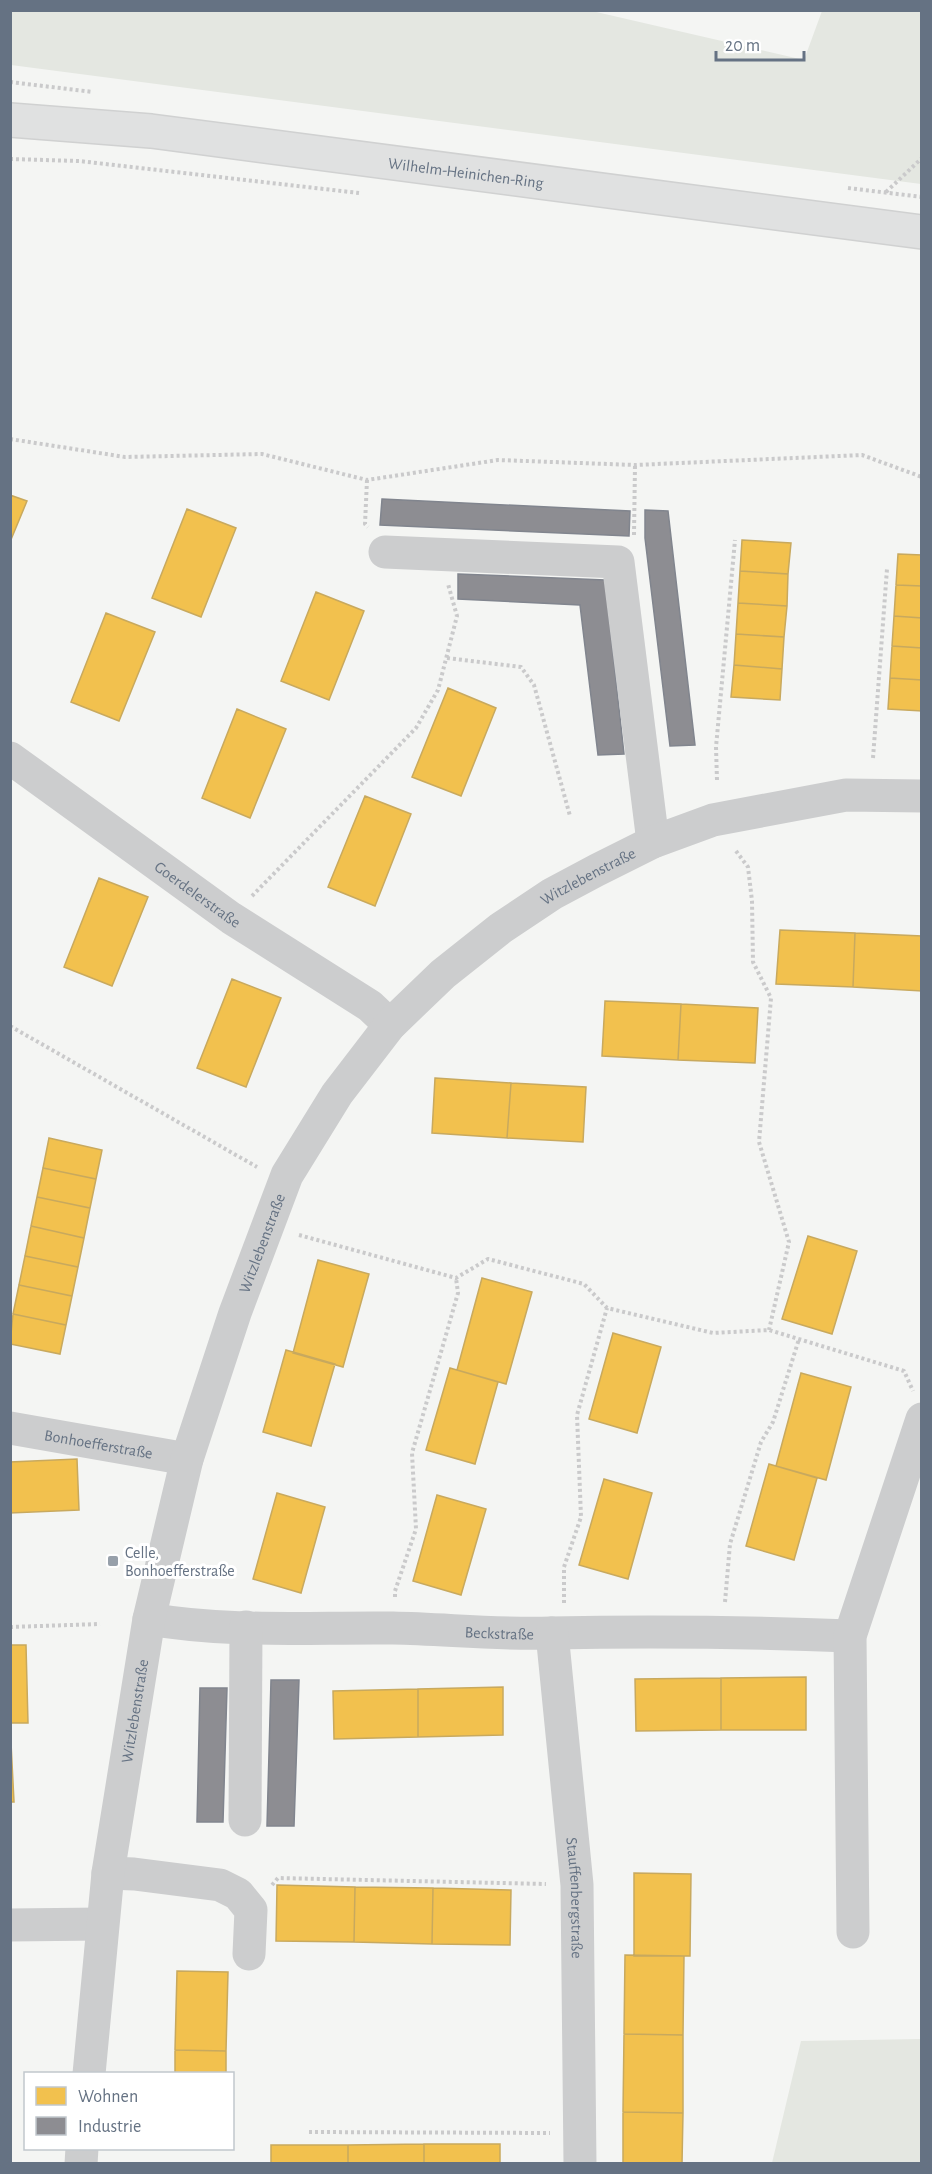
<svg xmlns="http://www.w3.org/2000/svg" width="932" height="2174" font-family="'Alegreya Sans',sans-serif">
	<style>
		.green { fill: #e4e7e1 }
		.homes { fill: #f2c14e; stroke: #c8a95e; stroke-width: 1.5 }
		.industry { fill: #8d8d92; stroke: #81858e; stroke-width: 1.5 }
		.lines { fill: none; stroke-linecap: round; stroke-linejoin: round }
		.major-casing { stroke: #d0d1d1; stroke-width: 36 }
		.path { stroke: #cacacb; stroke-width: 4; stroke-dasharray: 3 3; stroke-linecap: butt }
		.minor { stroke: #cccdce; stroke-width: 33 }
		.major { stroke: #e0e1e1; stroke-width: 33 }
		.poi-dot { fill: #97a0aa; stroke: #fff; stroke-width: 2 }
		.labels { text-anchor: middle; stroke-width: 6; stroke-linejoin: round; paint-order: stroke }
		.street-label { font-size: 16px; fill: #657283; stroke: #fff }
		.poi-label { font-size: 16px; fill: #657283; stroke: #fff; text-anchor: start }
	</style>
	<rect width="100%" height="100%" fill="#f4f5f3"/>
	<path class="green" d="M 11,10 L 592,11 L 804,60 L 822,11 L 921,11 L 921,184 L 11,65 Z
		M 921,2039 L 921,2163 L 772,2163 L 801,2041 Z"/>
	<path class="homes" d="M 10,495 L 27,501 L 10,542 Z
		M 187,509 L 236,528 L 201,617 L 152,598 Z
		M 742,540 L 791,543 L 788,574 L 740,571 Z
		M 898,554 L 922,555 L 922,586 L 896,585 Z
		M 740,571 L 788,574 L 787,606 L 738,603 Z
		M 896,585 L 922,586 L 922,618 L 894,616 Z
		M 316,592 L 364,611 L 329,700 L 281,681 Z
		M 738,603 L 787,606 L 784,637 L 736,634 Z
		M 106,613 L 155,632 L 119,721 L 71,702 Z
		M 894,616 L 922,618 L 922,648 L 892,646 Z
		M 736,634 L 784,637 L 782,669 L 734,665 Z
		M 892,646 L 922,648 L 922,680 L 890,678 Z
		M 734,665 L 782,669 L 780,700 L 731,697 Z
		M 890,678 L 922,680 L 922,711 L 888,709 Z
		M 448,688 L 496,708 L 461,796 L 412,777 Z
		M 237,709 L 286,729 L 250,818 L 202,798 Z
		M 365,796 L 411,814 L 375,906 L 328,887 Z
		M 99,878 L 148,897 L 112,986 L 64,967 Z
		M 780,930 L 855,933 L 853,987 L 776,984 Z
		M 855,933 L 922,936 L 922,991 L 853,987 Z
		M 232,979 L 281,998 L 246,1087 L 197,1068 Z
		M 605,1001 L 681,1004 L 678,1060 L 602,1056 Z
		M 681,1004 L 758,1008 L 755,1063 L 678,1060 Z
		M 435,1078 L 511,1083 L 507,1138 L 432,1133 Z
		M 511,1083 L 586,1087 L 583,1142 L 507,1138 Z
		M 49,1138 L 102,1150 L 96,1179 L 43,1168 Z
		M 43,1168 L 96,1179 L 90,1208 L 37,1197 Z
		M 37,1197 L 90,1208 L 84,1238 L 31,1226 Z
		M 31,1226 L 84,1238 L 78,1267 L 25,1256 Z
		M 808,1236 L 857,1251 L 832,1334 L 782,1319 Z
		M 25,1256 L 78,1267 L 72,1296 L 19,1285 Z
		M 318,1260 L 369,1274 L 343,1367 L 293,1353 Z
		M 482,1278 L 532,1292 L 506,1384 L 457,1370 Z
		M 19,1285 L 72,1296 L 66,1325 L 13,1314 Z
		M 13,1314 L 66,1325 L 60,1354 L 10,1344 Z
		M 613,1333 L 661,1347 L 637,1433 L 589,1419 Z
		M 286,1350 L 335,1364 L 311,1446 L 263,1432 Z
		M 450,1368 L 498,1382 L 475,1464 L 426,1450 Z
		M 801,1373 L 851,1387 L 826,1480 L 776,1466 Z
		M 77,1459 L 79,1510 L 10,1513 L 10,1462 Z
		M 769,1464 L 817,1478 L 794,1560 L 746,1546 Z
		M 604,1479 L 652,1493 L 628,1579 L 579,1565 Z
		M 277,1493 L 325,1507 L 301,1593 L 253,1579 Z
		M 437,1495 L 486,1509 L 461,1595 L 413,1581 Z
		M 10,1645 L 26,1645 L 28,1723 L 10,1723 Z
		M 806,1677 L 806,1730 L 721,1730 L 721,1678 Z
		M 721,1678 L 721,1730 L 636,1731 L 635,1679 Z
		M 503,1687 L 503,1735 L 418,1737 L 418,1689 Z
		M 418,1689 L 418,1737 L 334,1739 L 333,1691 Z
		M 10,1723 L 14,1802 L 10,1802 Z
		M 634,1873 L 691,1874 L 690,1956 L 634,1956 Z
		M 277,1885 L 355,1887 L 354,1942 L 276,1941 Z
		M 355,1887 L 433,1888 L 432,1944 L 354,1942 Z
		M 433,1888 L 511,1890 L 510,1945 L 432,1944 Z
		M 625,1955 L 684,1956 L 683,2035 L 624,2034 Z
		M 177,1971 L 228,1972 L 226,2051 L 175,2050 Z
		M 624,2034 L 683,2035 L 683,2113 L 623,2112 Z
		M 175,2050 L 226,2051 L 226,2074 L 175,2074 Z
		M 623,2112 L 683,2113 L 682,2164 L 623,2164 Z
		M 424,2144 L 424,2164 L 348,2164 L 348,2145 Z
		M 424,2144 L 500,2144 L 500,2164 L 424,2164 Z
		M 271,2145 L 348,2145 L 348,2164 L 271,2164 Z"/>
	<path class="industry" d="M 382,499 L 630,511 L 629,536 L 380,525 Z
		M 645,510 L 668,511 L 695,745 L 670,746 L 645,538 Z
		M 458,574 L 605,580 L 624,754 L 598,755 L 580,605 L 458,599 Z
		M 271,1680 L 299,1680 L 294,1826 L 267,1826 Z
		M 200,1688 L 227,1688 L 223,1822 L 197,1822 Z"/>
	<g class="lines">
		<g class="major-casing">
			<g id="major">
				<path id="s6" d="M 10,120 L 151,131 L 922,232"/>
			</g>
		</g>
		<path class="path" d="M 10,82 L 93,92
			M 10,159 L 79,161 L 359,193
			M 848,188 L 922,197
			M 886,192 L 922,158
			M 10,439 L 125,457 L 262,454 L 367,480 L 498,460 L 635,465 L 862,455 L 922,477
			M 367,480 L 365,524 L 368,527
			M 634,535 L 635,465
			M 447,658 L 521,667 L 534,685 L 570,816
			M 873,758 L 887,569
			M 717,780 L 716,747 L 735,540
			M 736,851 L 748,867 L 752,901 L 753,962 L 771,998 L 759,1142 L 789,1242 L 769,1330
			M 252,896 L 416,728 L 438,690 L 457,616 L 448,584
			M 10,1026 L 257,1167
			M 299,1235 L 456,1278 L 488,1259 L 584,1284 L 607,1308 L 713,1333 L 769,1330 L 904,1371 L 913,1391
			M 395,1597 L 395,1591 L 416,1529 L 412,1453 L 458,1293 L 456,1278
			M 725,1602 L 730,1544 L 761,1442 L 773,1422 L 799,1339
			M 564,1603 L 564,1567 L 581,1517 L 577,1415 L 607,1308
			M 10,1627 L 100,1624
			M 272,1885 L 278,1878 L 546,1884
			M 309,2132 L 550,2133"/>
		<g class="minor">
			<path d="M 385,552 L 618,562 L 653,842"/>
			<path id="s1" d="M 10,758 L 231,918 L 370,1006 L 390,1025"/>
			<path id="s2" d="M 10,1428 L 187,1459"/>
			<path id="s3" d="M 149,1619 C 229,1633 312,1627 393,1628 C 445,1629 499,1635 551,1633 C 651,1631 750,1632 850,1636"/>
			<path id="s4" d="M 552,1633 L 577,1885 L 580,2164"/>
			<path d="M 245,1820 L 246,1627"/>
			<path d="M 108,1873 L 134,1874 L 220,1885 L 238,1894 L 251,1910 L 249,1954"/>
			<path d="M 10,1925 L 102,1924"/>
			<path d="M 853,1932 L 850,1636 L 922,1419"/>
			<path id="s5" d="M 89,2074 L 108,1873 L 149,1619 L 187,1459 L 235,1313 L 287,1175 L 337,1094 L 390,1025 L 443,974 L 501,928 L 552,894 L 597,870 L 653,842 L 713,820 L 846,795 L 922,796"/>
			<path d="M 81,2164 L 82,2148"/>
		</g>
		<use href="#major" class="major"/>
	</g>
	<rect class="poi-dot" x="107" y="1555" width="12" height="12" rx="3"/>
	<g class="labels">
		<g class="street-label">
			<text dy="6" stroke="none"><textPath href="#s6" startOffset="459">Wilhelm-Heinichen-Ring</textPath></text>
			<text dy="6" stroke="none"><textPath href="#s5" startOffset="1356">Witzlebenstraße</textPath></text>
			<text dy="6" stroke="none"><textPath href="#s1" startOffset="232">Goerdelerstraße</textPath></text>
			<text dy="6" stroke="none"><textPath href="#s5" startOffset="852">Witzlebenstraße</textPath></text>
			<text dy="6" stroke="none"><textPath href="#s2" startOffset="90">Bonhoefferstraße</textPath></text>
			<text dy="6" stroke="none"><textPath href="#s3" startOffset="351">Beckstraße</textPath></text>
			<text dy="6" stroke="none"><textPath href="#s5" startOffset="366">Witzlebenstraße</textPath></text>
			<text dy="6" stroke="none"><textPath href="#s4" startOffset="266">Stauffenbergstraße</textPath></text>
		</g>
		<g class="poi-label">
			<text x="125" y="1558">Celle,<tspan x="125" dy="18">Bonhoefferstraße</tspan></text>
		</g>
	</g>
	<rect width="932" height="2174" fill="none" stroke="#657283" stroke-width="24"/>
	<rect x="24" y="2072" width="210" height="78" fill="#ffffff" stroke="#c1c7cd" stroke-width="1.5"/>
	<rect x="36" y="2087" width="30" height="18" fill="#f2c14e" stroke="#c1c7cd" stroke-width="1.5"/>
	<text x="78" y="2102" font-size="18" fill="#657283">Wohnen</text>
	<rect x="36" y="2117" width="30" height="18" fill="#8d8d92" stroke="#c1c7cd" stroke-width="1.5"/>
	<text x="78" y="2132" font-size="18" fill="#657283">Industrie</text>
	<path d="M716 51v9h88v-9" fill="none" stroke="#657283" stroke-width="3"/>
	<text x="725" y="51" font-size="18" fill="#657283" stroke="#ffffff" stroke-width="4.5" paint-order="stroke">20 m</text>
</svg>
